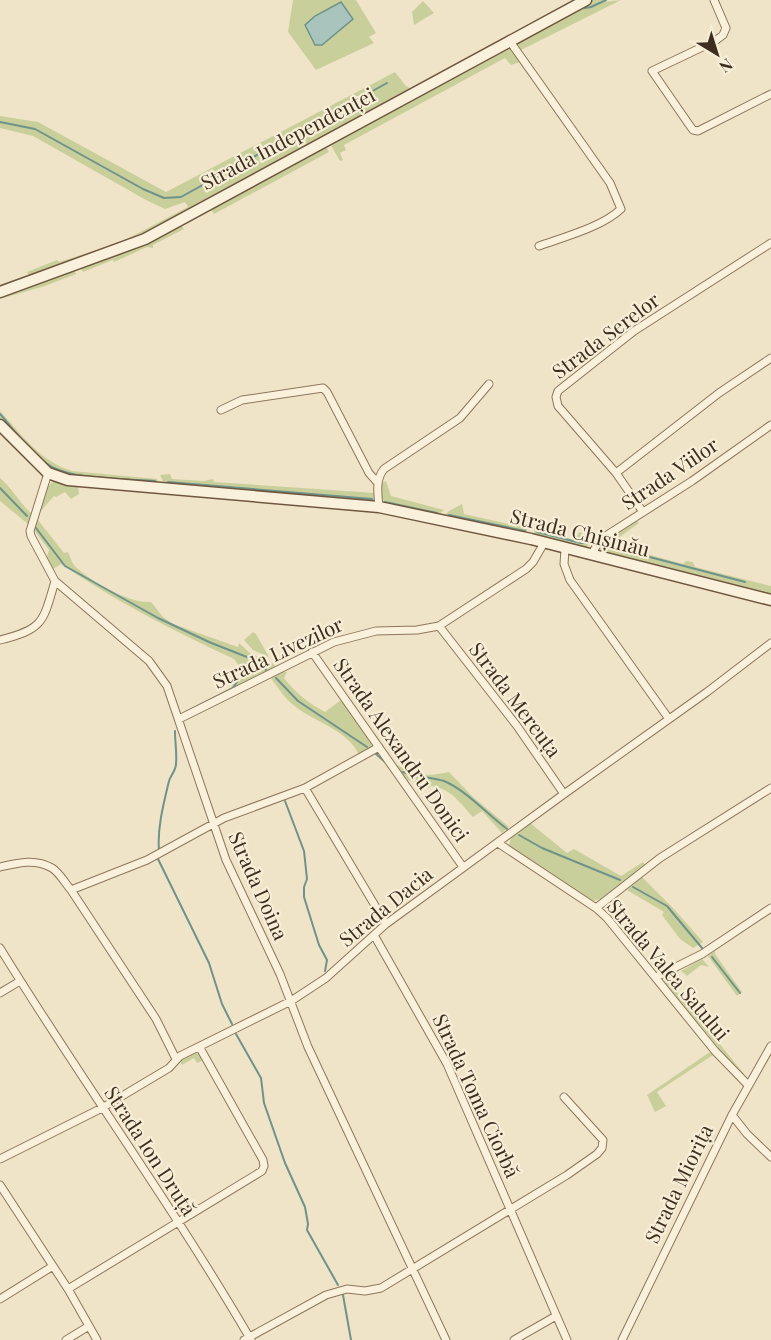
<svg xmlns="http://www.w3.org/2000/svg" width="771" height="1340" font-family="'Playfair Display',serif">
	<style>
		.green { fill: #c9cf9b }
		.water { fill: #a9c4bc; stroke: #6f938a; stroke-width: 1.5 }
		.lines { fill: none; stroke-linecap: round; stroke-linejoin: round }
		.stream { stroke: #6f938a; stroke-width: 2 }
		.street-casing { stroke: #8d765c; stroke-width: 9 }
		.secondary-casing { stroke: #6f573f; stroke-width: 13 }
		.street { stroke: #faf1dc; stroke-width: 7 }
		.secondary { stroke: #faf1dc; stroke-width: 10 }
		.labels { text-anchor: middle; stroke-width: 4.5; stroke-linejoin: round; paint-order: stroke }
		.street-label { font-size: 20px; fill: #3d2e20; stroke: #f7eed8 }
	</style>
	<rect width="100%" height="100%" fill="#f0e4c8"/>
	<path class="green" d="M 293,0 L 356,0 L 376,33 L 369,37 L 374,43 L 316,70 L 288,32 Z
		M 592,0 L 602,0 L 603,2 L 621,0 L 521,50 L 516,41 Z
		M 423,1 L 434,13 L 414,25 L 412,12 Z
		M 509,45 L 520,62 L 511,65 L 505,58 L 344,145 L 346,150 L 340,153 L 343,160 L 340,161 L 329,142 Z
		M 395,72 L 405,85 L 411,89 L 141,237 L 30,278 L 27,272 L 57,260 L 59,262 L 119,243 L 188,207 L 185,202 L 165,209 L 146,200 L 33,136 L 0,128 L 0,116 L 38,122 L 166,192 Z
		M 325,144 L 329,152 L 214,214 L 209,206 Z
		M 180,223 L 184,229 L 153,245 L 153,248 L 147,247 L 114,262 L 113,260 L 83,272 L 80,267 Z
		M 74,269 L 76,274 L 45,286 L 0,299 L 0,294 Z
		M 0,411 C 21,434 41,462 72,471 L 157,479 L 159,484 C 128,482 75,483 49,468 C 30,457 14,435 0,418 Z
		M 170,474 L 172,479 L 204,481 L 213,479 L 214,482 L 375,493 L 375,498 L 371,503 L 165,485 L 160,475 Z
		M 0,478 C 13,489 20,504 33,515 L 28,524 L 0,501 Z
		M 57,479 L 78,486 L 79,494 L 71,499 L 65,492 L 56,497 L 54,496 L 40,512 L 38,520 L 64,553 L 68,552 C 70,556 71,561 74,565 C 89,581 130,604 151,602 L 163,617 L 173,624 L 238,647 L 239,643 L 251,654 L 273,663 L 276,667 L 233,690 L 231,687 L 240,674 L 240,667 L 234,659 C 174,631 115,601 61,564 L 53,569 L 47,557 L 49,550 L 34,530 C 36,514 42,486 57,479 Z
		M 386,481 L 391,496 L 444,510 L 438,515 L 386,504 L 382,498 L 382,483 Z
		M 462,504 L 464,514 L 527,528 L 527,534 L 444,516 L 449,511 Z
		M 635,519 L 639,523 L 610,544 L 683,564 L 686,561 L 693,562 L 695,567 L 771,586 L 771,595 L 600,553 C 600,537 623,527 635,519 Z
		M 533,523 L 536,531 L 575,540 L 579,532 L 597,539 L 585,548 L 535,536 Z
		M 253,632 L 256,634 L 269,657 L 253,650 L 244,640 Z
		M 282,671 L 287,672 L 284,678 C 296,693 308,703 325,712 L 341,700 L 374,744 L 359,755 C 348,729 310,721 291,703 C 283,696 277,686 270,677 Z
		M 395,764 C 419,776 423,777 449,772 L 473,797 L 509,827 L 502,833 L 482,811 L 473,817 C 459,802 452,789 431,786 L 429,788 L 405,779 Z
		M 529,822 L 567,853 L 574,849 L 621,876 L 643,862 L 646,866 L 605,898 L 593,901 L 509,845 L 512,835 Z
		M 642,877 L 674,909 L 703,942 L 693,948 L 680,939 L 662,915 L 664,912 L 627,890 Z
		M 715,951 L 715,954 L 742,992 L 737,996 L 708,956 Z
		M 702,959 L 709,967 L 701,965 L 687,976 L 681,971 Z
		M 675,974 L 684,983 L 676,990 L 744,1074 L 740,1074 L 663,980 Z
		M 196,1052 L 204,1060 L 197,1063 L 194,1058 L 182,1065 L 179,1060 Z
		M 710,1052 L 713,1055 L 657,1092 L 666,1106 L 655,1112 L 647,1095 Z"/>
	<path class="water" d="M 341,2 L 353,19 L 322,45 L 315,45 L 305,25 L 315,16 Z"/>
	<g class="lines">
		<path class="stream" d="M 585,8 L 591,7 L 606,0
			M 0,122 L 35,129 L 143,189 L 164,198 L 181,197 L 387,83
			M 0,414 C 15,431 30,453 49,465 C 72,480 127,479 155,481
			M 168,482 L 372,499
			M 0,488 L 27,516
			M 385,502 L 437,513
			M 449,515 L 525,531
			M 36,528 L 65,566 L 158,618 L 209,642 L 252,659 L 266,670
			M 537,532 L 581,543 L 591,542
			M 604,545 L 745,582
			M 276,678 L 298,701 L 367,747
			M 186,712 L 233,688 L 252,659
			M 375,753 L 385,762
			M 403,772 C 416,777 431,777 444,781 C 466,790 488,815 507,829
			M 285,801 L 304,851 L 307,879 L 304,887 L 304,897 L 319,945 L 327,960 L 325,971
			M 519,835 L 542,848 L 620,880
			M 159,850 C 157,828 164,802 169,781 C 171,775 176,770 176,764 C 177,753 175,742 175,731
			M 158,859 L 209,963 L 222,1004 L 232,1024
			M 633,887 L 667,906 L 702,948
			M 712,957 L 740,993
			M 236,1034 L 261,1078 L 264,1103 L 285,1163 L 305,1207 L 308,1224 L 307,1230 L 338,1285
			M 343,1295 L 351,1340"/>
		<g class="street-casing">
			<path id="street" d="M 714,0 L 726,28 L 723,35 L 715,41 L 652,71 L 688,123 L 693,130 L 698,131 L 771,94
				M 509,40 L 610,183 L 621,209 C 602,227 564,237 539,246
				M 221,410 L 242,400 L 323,388 L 327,392 L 369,473 L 377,482
				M 48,473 L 30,531 L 31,536 L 55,581 L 149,661 L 167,686 L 226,860 L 280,974 L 308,1047 L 446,1340
				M 616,473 L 719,393 L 771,358
				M 379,507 C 378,494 375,480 384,469 L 460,418 L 489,384
				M 643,512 L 616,473 L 558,406 L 556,397 L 558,391 L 634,331 L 771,243
				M 565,549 L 564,564 L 570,580 L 669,719
				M 592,554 L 599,541 L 604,537 L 692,481 L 771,425
				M 439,626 L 517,726 L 564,794
				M 0,640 C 44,629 43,622 55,581
				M 312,652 L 463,867
				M 179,719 L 334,642 L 376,631 L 417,630 L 439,626 L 526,569 L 533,562 L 544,543
				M 305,788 L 386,924
				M 498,843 L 596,908 L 607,918 L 715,1051 L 748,1085
				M 0,867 C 17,863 35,858 52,868 C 59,872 65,883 71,890 L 147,860 L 224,818 L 305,788 L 379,747
				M 71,890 L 156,1019 L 176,1059
				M 596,908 L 660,858 L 771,788
				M 374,935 L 447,1064 L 567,1340
				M 0,948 C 81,1080 173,1206 251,1340
				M 656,977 L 702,954 L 771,908
				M 0,993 L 20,981
				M 732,1115 L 747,1134 L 771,1157
				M 0,1159 L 102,1108 L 169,1068 L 180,1056 L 291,1001 L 326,978 L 386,924 L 564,794 L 707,692 L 771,643
				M 0,1185 L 68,1289 L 97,1340
				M 68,1289 L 262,1171 L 264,1166 L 263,1160 L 200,1048
				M 0,1299 L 53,1266
				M 66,1340 L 89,1326
				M 244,1340 L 326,1295 L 347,1289 L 365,1291 L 381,1288 L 567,1175 L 597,1154 L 602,1148 L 603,1140 L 564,1097
				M 514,1340 L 556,1316
				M 622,1340 L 732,1115 L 771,1046"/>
		</g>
		<g class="secondary-casing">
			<path id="secondary" d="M 0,292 L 145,239 L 586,0
				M 0,425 L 48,473 L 68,480 L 379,507 L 531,539 L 771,600"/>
		</g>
		<use href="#street" class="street"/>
		<use href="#secondary" class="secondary"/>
	</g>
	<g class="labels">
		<g class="street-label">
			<text transform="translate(288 139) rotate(-28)" y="7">Strada Independenței</text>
			<text transform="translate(606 336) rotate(-37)" y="7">Strada Serelor</text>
			<text transform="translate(670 474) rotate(-34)" y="7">Strada Viilor</text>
			<text transform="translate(580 533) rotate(14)" y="7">Strada Chișinău</text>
			<text transform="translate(278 653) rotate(-25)" y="7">Strada Livezilor</text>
			<text transform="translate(515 700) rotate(53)" y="7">Strada Mereuța</text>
			<text transform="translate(401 750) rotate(55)" y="7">Strada Alexandru Donici</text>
			<text transform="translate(258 886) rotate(66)" y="7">Strada Doina</text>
			<text transform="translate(386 907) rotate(-39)" y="7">Strada Dacia</text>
			<text transform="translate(668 970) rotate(50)" y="7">Strada Valea Satului</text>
			<text transform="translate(476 1096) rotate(65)" y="7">Strada Toma Ciorbă</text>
			<text transform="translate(150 1151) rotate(57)" y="7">Strada Ion Druță</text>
			<text transform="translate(679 1184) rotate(-64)" y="7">Strada Miorița</text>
		</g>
	</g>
	<g transform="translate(717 54) rotate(142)" stroke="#f7eed8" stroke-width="4.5" paint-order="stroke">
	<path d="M0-4.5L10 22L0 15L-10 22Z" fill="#3d2e20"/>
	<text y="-9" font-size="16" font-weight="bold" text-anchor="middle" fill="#3d2e20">N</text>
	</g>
</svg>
